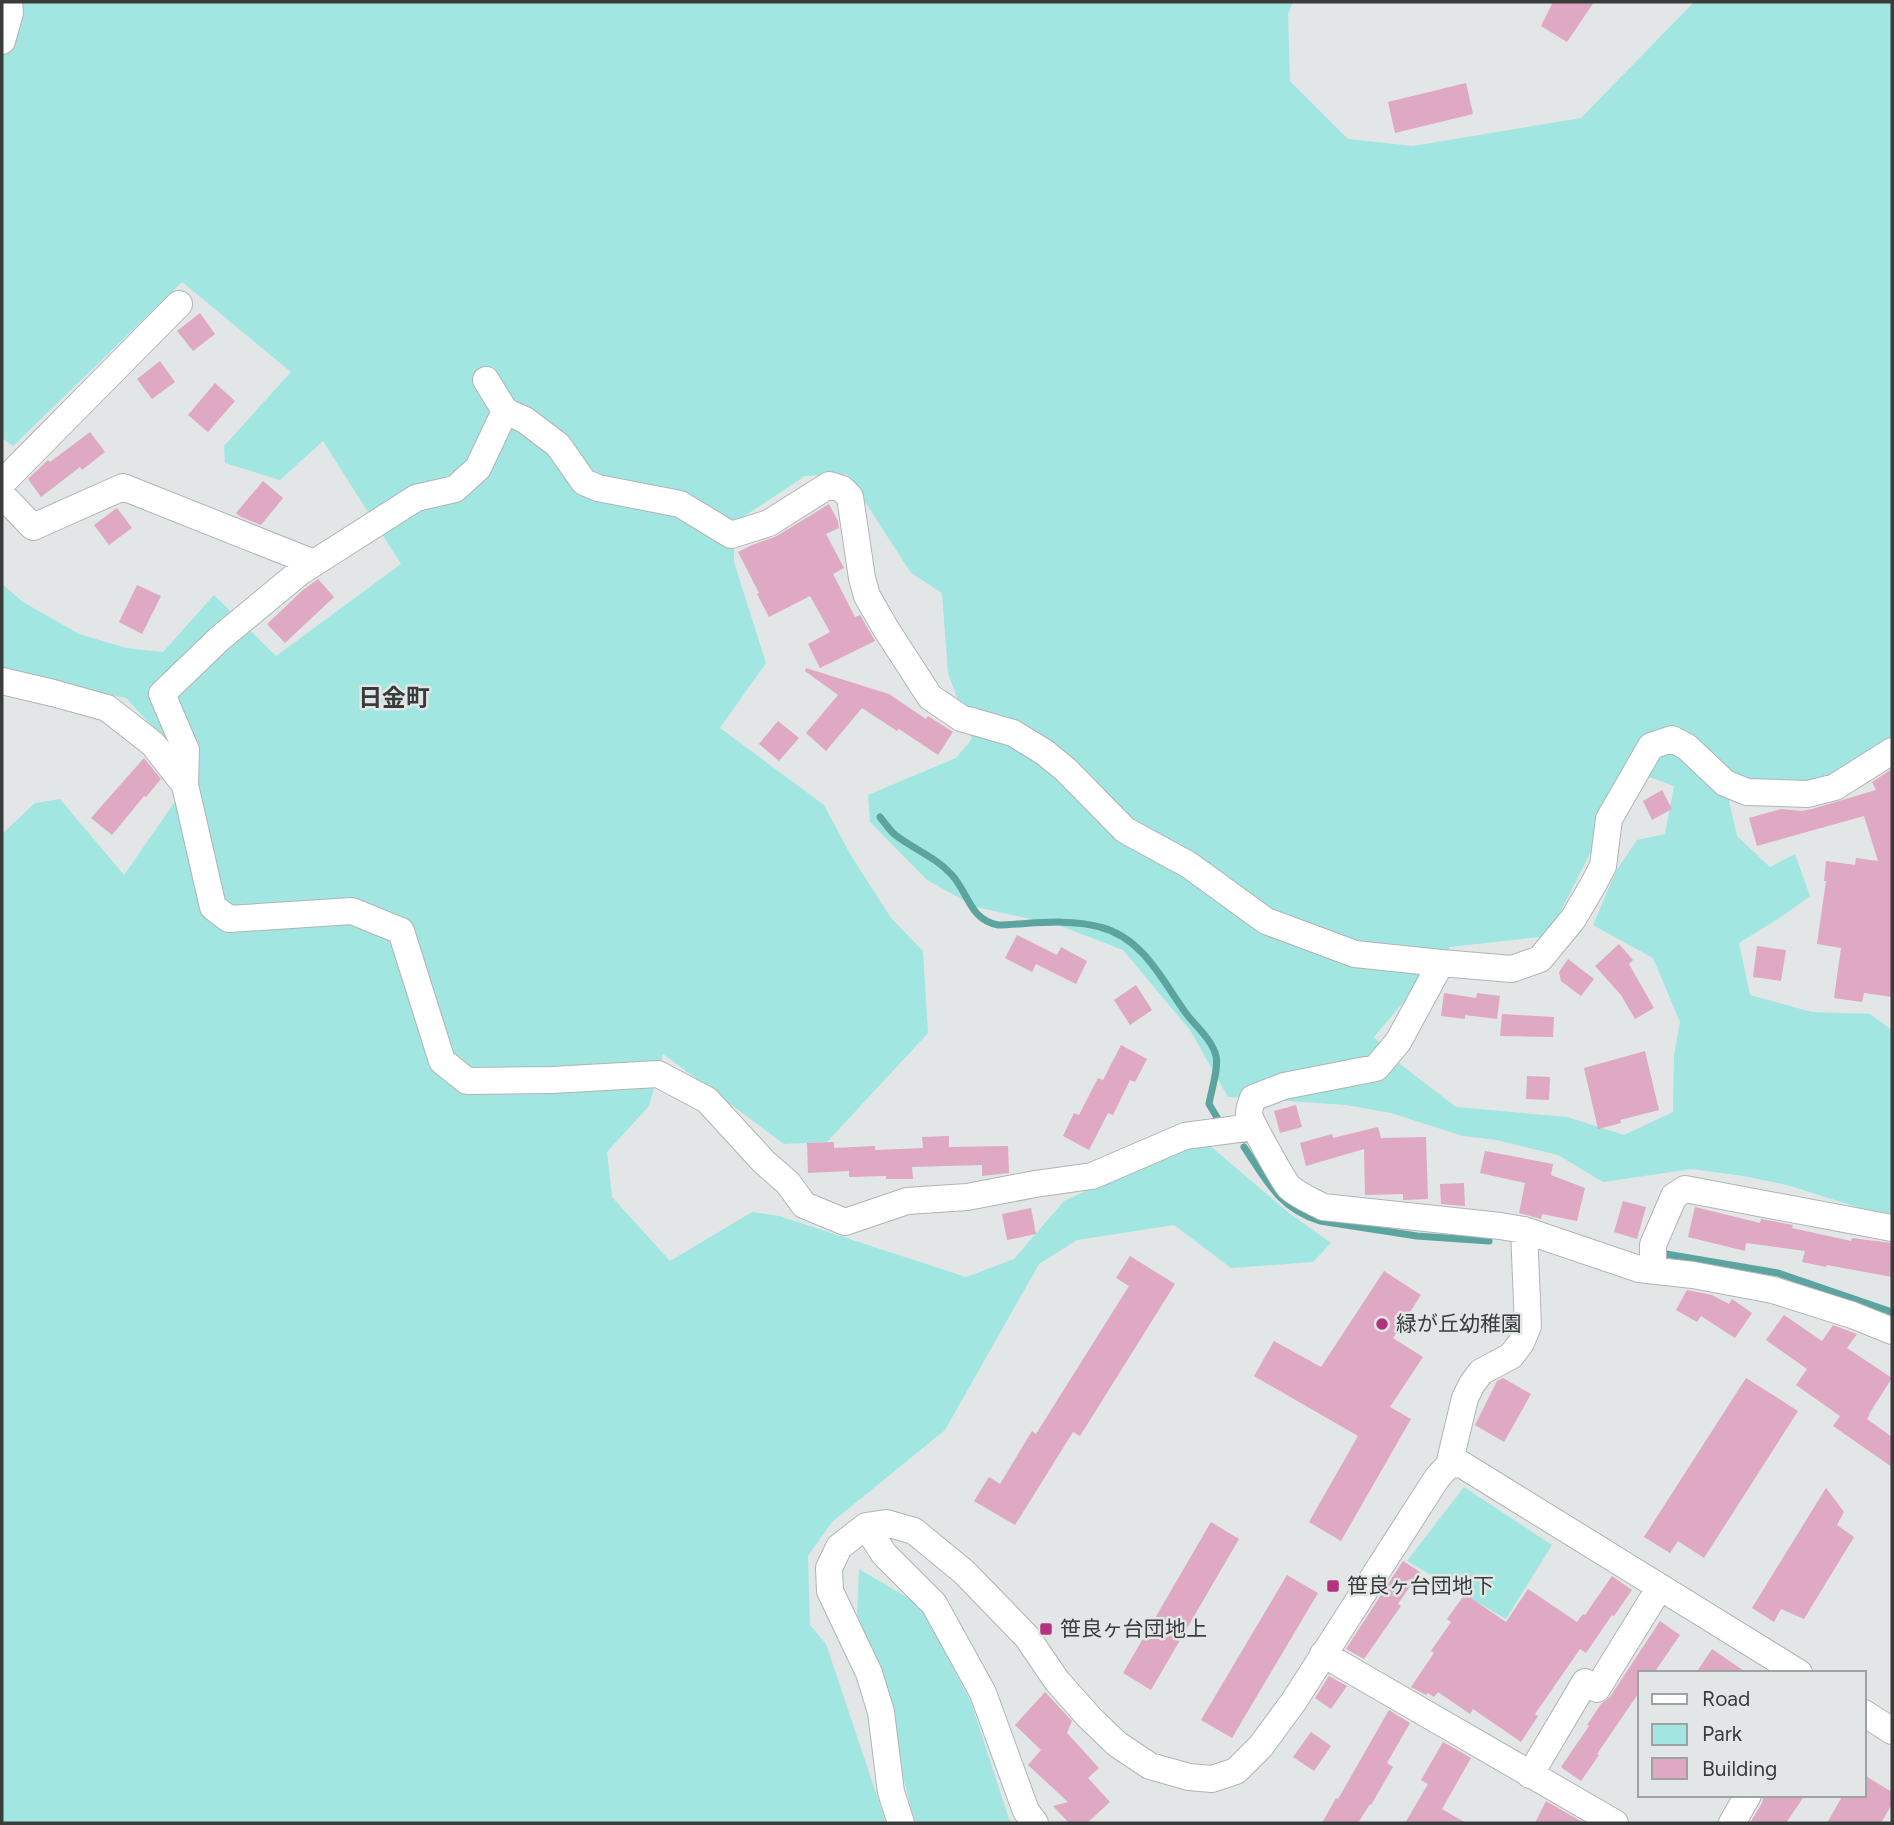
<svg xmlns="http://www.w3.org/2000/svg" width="1894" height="1825" font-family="Figtree,'Noto Sans JP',sans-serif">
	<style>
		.green { fill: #a1e6e1; fill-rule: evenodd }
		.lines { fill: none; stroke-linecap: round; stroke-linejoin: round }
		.stream { stroke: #5ba49f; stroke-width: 7 }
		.building { fill: #dfa8c3 }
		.minor-casing { stroke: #b0b4b4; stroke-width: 28 }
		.minor { stroke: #fff; stroke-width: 26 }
		.poi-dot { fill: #b3337f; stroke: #e2e6e6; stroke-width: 2.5 }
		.labels { text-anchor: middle; stroke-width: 5; stroke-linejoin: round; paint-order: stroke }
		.poi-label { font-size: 21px; fill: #3a3c3c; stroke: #e2e6e6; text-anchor: start }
		.quarter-label { font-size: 24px; font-weight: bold; fill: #3a3c3c; stroke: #e2e6e6 }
	</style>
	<rect width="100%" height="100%" fill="#e2e6e6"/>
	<path class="green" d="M 2,2 L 1293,2 L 1288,14 L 1290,81 L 1348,139 L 1413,146 L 1581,118 L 1694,2 L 1892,2 L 1892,744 L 1816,792 L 1738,790 L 1729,801 L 1737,836 L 1770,867 L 1795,854 L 1810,896 L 1781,917 L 1739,943 L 1750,995 L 1812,1012 L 1870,1014 L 1892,1030 L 1892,1218 L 1787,1185 L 1743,1176 L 1692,1169 L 1603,1182 L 1558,1155 L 1497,1140 L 1463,1136 L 1391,1113 L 1346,1105 L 1228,1097 L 1190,1030 L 1123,950 L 1058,925 L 976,907 L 927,880 L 870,822 L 868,795 L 956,758 L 972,739 L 948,673 L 942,593 L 911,573 L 847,474 L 805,476 L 734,523 L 734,562 L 766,663 L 720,728 L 824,805 L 850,854 L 891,918 L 923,951 L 928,1033 L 827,1142 L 784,1144 L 663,1054 L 649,1106 L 607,1152 L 612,1197 L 670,1261 L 752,1212 L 779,1216 L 966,1277 L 1014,1259 L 1064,1201 L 1168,1153 L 1208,1144 L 1289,1213 L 1331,1243 L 1313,1262 L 1231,1268 L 1174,1225 L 1077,1240 L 1039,1264 L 945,1430 L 832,1522 L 808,1556 L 810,1625 L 826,1644 L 886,1823 L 2,1823 L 2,834 L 35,803 L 60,799 L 124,875 L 195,773 L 126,698 L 2,673 L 2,584 L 23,602 L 79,634 L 126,648 L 163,652 L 214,595 L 276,656 L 401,564 L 323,441 L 280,480 L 225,463 L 224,446 L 291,372 L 182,282 L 13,446 L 2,438 ZM 1630,770 L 1674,786 L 1665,834 L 1637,840 L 1616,871 L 1593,925 L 1653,958 L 1680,1022 L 1674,1055 L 1673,1112 L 1624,1135 L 1567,1117 L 1456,1107 L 1400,1064 L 1374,1037 L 1450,947 L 1548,936 L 1614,807 Z
		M 1464,1487 L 1552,1545 L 1506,1619 L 1407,1561 Z
		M 859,1569 L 920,1605 L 971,1702 L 1009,1819 L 1012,1823 L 915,1823 L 870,1651 L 857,1614 Z"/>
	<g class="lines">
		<path class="stream" d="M 880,817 C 884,822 889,829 894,834 C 913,849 936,857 952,875 C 969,894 970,920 998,925 C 1031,924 1068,918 1100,927 C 1143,938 1162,980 1185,1012 C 1195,1026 1212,1039 1216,1056 C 1219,1068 1211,1091 1209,1104 L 1218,1119
			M 1244,1147 C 1267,1181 1279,1208 1320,1221 L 1417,1236 L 1489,1241
			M 1666,1254 L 1778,1273 L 1892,1312"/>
	</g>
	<path class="building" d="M 1553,2 L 1594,2 L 1567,42 L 1541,26 Z
		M 1466,83 L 1473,114 L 1395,133 L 1388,102 Z
		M 200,313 L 215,334 L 193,351 L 177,331 Z
		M 160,361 L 175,382 L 152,399 L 137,379 Z
		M 215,383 L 235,401 L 208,432 L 188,415 Z
		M 90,432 L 105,452 L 82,470 L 80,467 L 41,497 L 28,479 L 48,460 L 50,462 Z
		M 263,481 L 283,498 L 261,525 L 241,517 L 236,513 Z
		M 829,504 L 838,521 L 839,528 L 826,534 L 844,568 L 833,574 L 855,617 L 860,615 L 875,641 L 820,668 L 808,644 L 830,632 L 810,596 L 769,617 L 757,594 L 759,593 L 738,552 L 752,545 L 777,536 Z
		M 117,508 L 132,528 L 109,545 L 94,525 Z
		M 318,579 L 334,597 L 285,643 L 267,624 L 303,590 Z
		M 137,585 L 161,596 L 142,634 L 119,622 Z
		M 806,668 L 889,694 L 926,719 L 928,716 L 953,732 L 938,755 L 899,729 L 897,731 L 862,708 L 826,751 L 806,733 L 838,695 L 805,671 Z
		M 778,721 L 799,738 L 779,761 L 759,744 Z
		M 144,758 L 161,779 L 146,797 L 144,796 L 112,835 L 91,818 Z
		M 1892,769 L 1892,997 L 1864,993 L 1862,1002 L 1834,998 L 1841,948 L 1817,944 L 1826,881 L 1824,881 L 1826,861 L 1855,865 L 1856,858 L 1878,861 L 1864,816 L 1757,846 L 1749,818 L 1781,809 L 1802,811 L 1812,809 L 1876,790 L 1872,782 Z
		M 1662,790 L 1672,809 L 1652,820 L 1643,801 Z
		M 1017,935 L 1057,955 L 1061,947 L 1087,961 L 1076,984 L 1036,964 L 1032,972 L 1005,958 Z
		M 1619,944 L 1633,960 L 1629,964 L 1654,1008 L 1635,1019 L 1621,995 L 1595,966 Z
		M 1757,946 L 1786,950 L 1781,981 L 1753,977 Z
		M 1568,959 L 1594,979 L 1581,996 L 1561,981 L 1559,972 Z
		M 1136,985 L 1152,1010 L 1130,1025 L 1114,1000 Z
		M 1444,993 L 1476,998 L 1477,993 L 1500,996 L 1497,1019 L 1465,1015 L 1465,1019 L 1441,1016 Z
		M 1502,1014 L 1554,1017 L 1553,1037 L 1500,1036 Z
		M 1121,1045 L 1147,1059 L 1135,1082 L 1130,1080 L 1113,1115 L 1108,1113 L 1089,1150 L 1063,1136 L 1074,1113 L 1079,1115 L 1098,1078 L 1103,1080 Z
		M 1645,1051 L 1659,1110 L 1620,1120 L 1621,1123 L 1598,1129 L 1584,1068 Z
		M 1527,1076 L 1550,1077 L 1549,1100 L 1526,1099 Z
		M 1296,1105 L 1302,1127 L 1280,1133 L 1274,1111 Z
		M 1378,1127 L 1381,1138 L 1426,1137 L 1428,1199 L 1403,1200 L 1403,1194 L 1365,1195 L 1364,1149 L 1306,1166 L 1300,1143 L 1332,1134 L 1333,1138 Z
		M 949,1136 L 949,1147 L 1008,1146 L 1009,1173 L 982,1176 L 982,1165 L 912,1167 L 913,1179 L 886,1179 L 886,1176 L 849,1177 L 849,1171 L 808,1173 L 807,1143 L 834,1142 L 834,1148 L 875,1146 L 875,1150 L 923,1148 L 922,1137 Z
		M 1485,1151 L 1553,1164 L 1551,1175 L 1585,1188 L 1577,1221 L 1542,1214 L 1541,1219 L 1519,1213 L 1525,1183 L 1480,1173 Z
		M 1464,1183 L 1465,1206 L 1441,1204 L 1440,1184 Z
		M 1623,1201 L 1646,1207 L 1637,1239 L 1614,1232 Z
		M 1695,1207 L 1760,1223 L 1761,1219 L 1793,1225 L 1792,1228 L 1851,1241 L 1852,1238 L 1892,1243 L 1892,1277 L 1827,1265 L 1826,1267 L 1802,1262 L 1805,1251 L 1746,1243 L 1745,1251 L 1688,1237 Z
		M 1031,1208 L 1036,1234 L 1007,1240 L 1002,1214 Z
		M 1130,1256 L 1175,1284 L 1080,1436 L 1073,1432 L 1015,1525 L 974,1501 L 989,1477 L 1000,1484 L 1032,1431 L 1036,1434 L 1129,1286 L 1116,1278 Z
		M 1384,1271 L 1421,1295 L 1393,1338 L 1423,1357 L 1390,1407 L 1411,1419 L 1341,1541 L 1309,1522 L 1358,1436 L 1254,1376 L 1274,1341 L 1321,1367 Z
		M 1687,1290 L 1712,1295 L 1729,1304 L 1732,1299 L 1752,1313 L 1735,1338 L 1701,1316 L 1697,1322 L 1676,1310 Z
		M 1784,1315 L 1822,1341 L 1833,1325 L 1857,1334 L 1847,1348 L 1892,1378 L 1869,1414 L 1870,1414 L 1867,1419 L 1892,1437 L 1892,1467 L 1833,1426 L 1840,1416 L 1796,1385 L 1807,1369 L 1766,1340 Z
		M 1503,1378 L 1531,1394 L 1504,1442 L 1475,1425 L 1497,1381 Z
		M 1746,1378 L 1798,1411 L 1704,1558 L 1678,1541 L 1670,1553 L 1644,1537 Z
		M 1826,1488 L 1844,1512 L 1837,1525 L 1854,1537 L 1804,1619 L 1781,1609 L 1774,1622 L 1752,1608 Z
		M 1211,1522 L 1239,1539 L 1151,1690 L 1123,1673 Z
		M 1403,1561 L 1420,1572 L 1398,1604 L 1401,1606 L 1364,1659 L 1346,1649 Z
		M 1287,1575 L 1318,1593 L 1232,1738 L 1201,1720 Z
		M 1612,1576 L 1632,1590 L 1614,1616 L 1612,1615 L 1586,1653 L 1580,1649 L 1535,1714 L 1538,1716 L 1521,1742 L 1473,1709 L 1470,1714 L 1438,1692 L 1434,1697 L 1428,1693 L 1426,1695 L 1411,1687 L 1434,1653 L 1431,1651 L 1451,1622 L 1447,1619 L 1465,1594 L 1506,1622 L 1528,1589 L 1577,1622 L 1583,1614 L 1585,1615 Z
		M 1660,1621 L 1680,1635 L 1654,1673 L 1640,1673 L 1640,1691 L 1597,1754 L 1599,1755 L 1581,1781 L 1561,1767 L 1589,1726 L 1587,1725 L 1601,1704 L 1610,1697 Z
		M 1712,1649 L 1747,1673 L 1696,1673 Z
		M 1329,1676 L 1347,1686 L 1331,1709 L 1315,1698 Z
		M 1045,1692 L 1072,1721 L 1067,1733 L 1099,1768 L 1088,1778 L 1110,1802 L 1087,1823 L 1069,1823 L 1053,1806 L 1068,1802 L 1028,1765 L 1041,1750 L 1015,1725 Z
		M 1389,1710 L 1410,1723 L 1387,1763 L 1393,1767 L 1371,1805 L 1370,1804 L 1358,1823 L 1322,1823 L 1336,1798 L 1338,1799 Z
		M 1311,1732 L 1331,1746 L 1314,1771 L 1293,1757 Z
		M 1443,1742 L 1471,1758 L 1442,1809 L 1466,1823 L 1405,1823 L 1428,1784 L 1421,1780 Z
		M 1864,1775 L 1892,1792 L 1892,1804 L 1881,1823 L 1827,1823 L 1843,1795 L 1864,1795 Z
		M 1764,1795 L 1805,1795 L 1786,1823 L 1750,1823 L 1762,1803 Z
		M 1546,1801 L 1584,1823 L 1535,1823 Z"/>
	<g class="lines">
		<g class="minor-casing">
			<path id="minor" d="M 2,41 L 10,13 L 9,2
				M 486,380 L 505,411 L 478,468 L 455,489 L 416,498 L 300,572 L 219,639 L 162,694 L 186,750 L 185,785 L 213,907 L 229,919 L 352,911 L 401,931 L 442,1061 L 467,1081 L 552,1080 L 658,1074 L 707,1100 L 764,1162 L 788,1183 L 804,1205 L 845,1222 L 907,1201 L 967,1197 L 1035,1184 L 1092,1176 L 1185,1136 L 1253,1127
				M 505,411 L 525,420 L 558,445 L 584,482 L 598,488 L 680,504 L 731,535 L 769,523 L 829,485 L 842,489 L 850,497 L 862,578 L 867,596 L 886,629 L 930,697 L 961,718 L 1013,733 L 1044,752 L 1065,769 L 1125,830 L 1189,865 L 1266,921 L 1355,954 L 1441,963
				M 2,483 L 179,304
				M 2,495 L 33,527 L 123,487 L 314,563
				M 2,681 L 53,693 L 107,708 L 153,744 L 185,785
				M 1892,751 L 1835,787 L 1808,794 L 1747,792 L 1725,783 L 1687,747 L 1672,739 L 1651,746 L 1609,819 L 1603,866 L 1593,885 L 1573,919 L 1540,959 L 1512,969 L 1441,963 L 1398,1042 L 1376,1068 L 1284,1086 L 1253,1098 C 1251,1103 1249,1108 1249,1114 C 1250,1121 1284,1182 1289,1187 C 1299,1196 1312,1201 1323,1207 L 1500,1226 L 1524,1230 L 1639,1269 L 1693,1275 L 1773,1290 L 1852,1315 L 1892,1331
				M 1653,1270 L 1653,1245 L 1674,1196 L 1685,1189 L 1892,1228
				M 1449,1465 L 1465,1398 L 1472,1384 L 1481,1372 L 1511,1356 L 1521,1343 L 1528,1326 L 1524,1230
				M 866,1526 L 884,1554 L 934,1604 L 983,1693 L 1026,1811 L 1035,1823
				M 1323,1654 L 1615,1823
				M 1864,1713 L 1892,1731
				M 1530,1775 L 1585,1682 L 1597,1689 L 1660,1587
				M 901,1823 L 891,1792 L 881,1712 L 869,1673 L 830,1591 L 829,1568 L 839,1547 L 866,1526 L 886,1523 L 914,1531 L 964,1572 L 1027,1637 L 1057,1681 L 1089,1717 L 1117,1744 L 1150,1766 L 1189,1777 L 1212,1779 L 1236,1771 L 1261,1746 L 1294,1701 L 1437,1478 L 1449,1465 L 1461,1464 L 1799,1673
				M 1732,1823 L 1748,1795"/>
		</g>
		<use href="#minor" class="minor"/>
	</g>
	<g class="poi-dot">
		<circle cx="1382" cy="1324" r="7"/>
		<rect x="1326" y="1579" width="14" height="14" rx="3.5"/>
		<rect x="1039" y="1622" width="14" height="14" rx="3.5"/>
	</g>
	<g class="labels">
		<g class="poi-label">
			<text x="1396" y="1331">緑が丘幼稚園</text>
			<text x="1347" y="1593">笹良ヶ台団地下</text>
			<text x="1060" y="1636">笹良ヶ台団地上</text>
		</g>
		<g class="quarter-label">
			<text x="394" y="706">日金町</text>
		</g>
	</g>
	<rect width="1894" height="1825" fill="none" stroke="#3a3c3c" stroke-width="7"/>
	<rect x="1638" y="1671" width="228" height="126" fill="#e2e6e6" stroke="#9fa2a2" stroke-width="2"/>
	<rect x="1652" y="1694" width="35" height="10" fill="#ffffff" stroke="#9fa2a2" stroke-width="2"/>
	<text x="1702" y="1706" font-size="21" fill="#3a3c3c">Road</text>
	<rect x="1652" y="1724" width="35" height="21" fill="#a1e6e1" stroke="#9fa2a2" stroke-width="2"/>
	<text x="1702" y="1741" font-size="21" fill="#3a3c3c">Park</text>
	<rect x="1652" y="1758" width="35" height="21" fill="#dfa8c3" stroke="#9fa2a2" stroke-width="2"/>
	<text x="1702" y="1776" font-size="21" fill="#3a3c3c">Building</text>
</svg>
